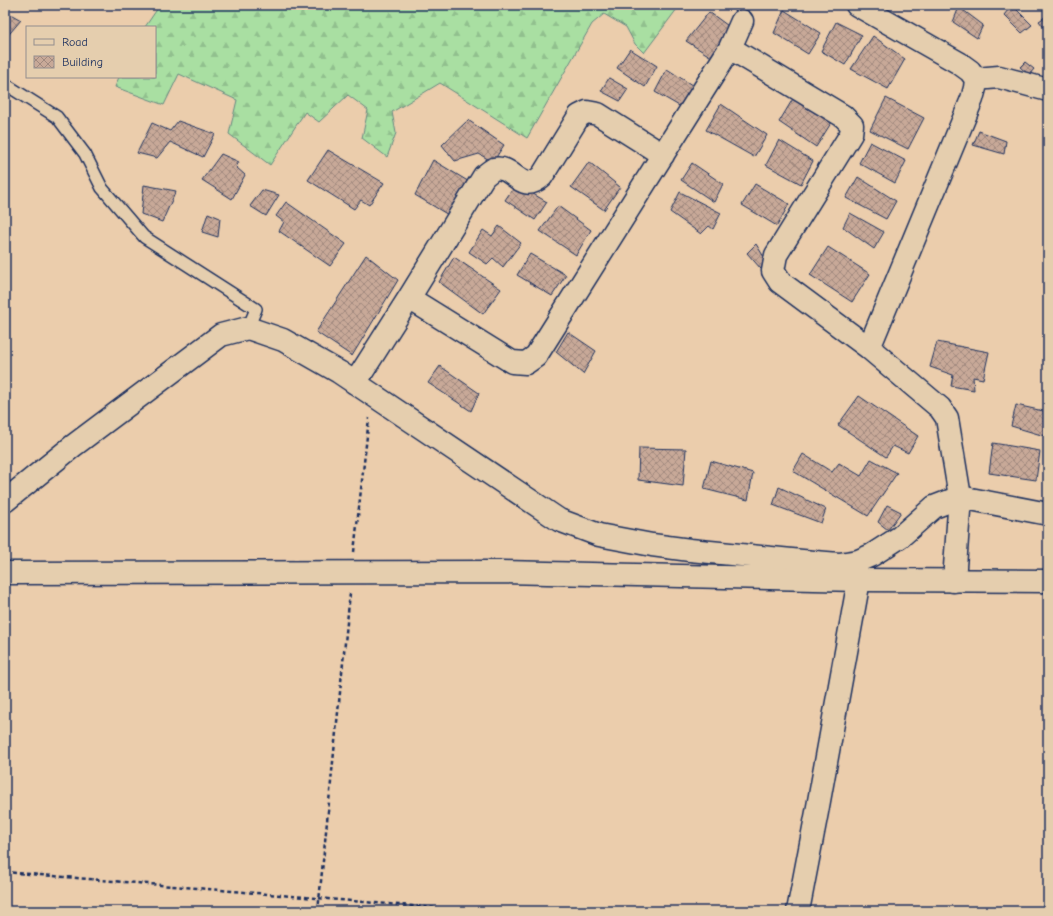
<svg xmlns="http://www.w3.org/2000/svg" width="1053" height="916" font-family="'Comic Neue',sans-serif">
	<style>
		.forest { fill: url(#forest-firs); stroke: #628780 }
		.building { fill: url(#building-cross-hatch); stroke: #1b2f5e }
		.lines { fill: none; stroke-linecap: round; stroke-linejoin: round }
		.service-casing { stroke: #1b2f5e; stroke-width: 14 }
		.minor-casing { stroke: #1b2f5e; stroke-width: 25 }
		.tertiary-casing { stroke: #1b2f5e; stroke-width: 25 }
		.path { stroke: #1b2f5e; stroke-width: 2.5; stroke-dasharray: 4 3; stroke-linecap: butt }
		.service { stroke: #e5ceae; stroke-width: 11 }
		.minor { stroke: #e5ceae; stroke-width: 22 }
		.tertiary { stroke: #e5ceae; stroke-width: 22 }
	</style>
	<defs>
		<pattern id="forest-firs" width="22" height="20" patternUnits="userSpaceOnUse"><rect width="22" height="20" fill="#a9dfa2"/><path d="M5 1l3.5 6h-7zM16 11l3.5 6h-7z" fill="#91c08e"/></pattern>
		<pattern id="building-cross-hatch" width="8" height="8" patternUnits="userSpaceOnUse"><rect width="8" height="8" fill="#c8a998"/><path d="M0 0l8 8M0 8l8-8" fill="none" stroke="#a28a7f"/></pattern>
	</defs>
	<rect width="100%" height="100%" fill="#ebcdac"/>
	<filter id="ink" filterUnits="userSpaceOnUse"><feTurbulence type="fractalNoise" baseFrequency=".025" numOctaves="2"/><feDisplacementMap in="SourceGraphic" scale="8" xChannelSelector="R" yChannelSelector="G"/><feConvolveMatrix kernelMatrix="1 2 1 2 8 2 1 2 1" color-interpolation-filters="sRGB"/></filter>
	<g filter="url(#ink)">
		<path class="forest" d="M 160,5 L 680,5 L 644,53 L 635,44 L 626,27 L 604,14 L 592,24 L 527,138 L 440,83 L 392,112 L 396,133 L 387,157 L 362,138 L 368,110 L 348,95 L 319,122 L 305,112 L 270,165 L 229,134 L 237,100 L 179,74 L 164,105 L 115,87 L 119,77 L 155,77 L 155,27 L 145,27 Z"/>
		<path class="building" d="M 1012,5 L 1032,25 L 1022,33 L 1004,15 Z
			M 959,7 L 983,25 L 977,38 L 953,22 Z
			M 784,10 L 821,33 L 808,54 L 774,33 Z
			M 5,11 L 21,20 L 5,39 Z
			M 709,12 L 731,28 L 713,58 L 686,41 Z
			M 1048,15 L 1048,33 L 1039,21 Z
			M 836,22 L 862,35 L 845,65 L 821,51 Z
			M 873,36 L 905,59 L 888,89 L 851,69 Z
			M 630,49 L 657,66 L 645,87 L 617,68 Z
			M 1025,62 L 1034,69 L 1029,75 L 1020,67 Z
			M 667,69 L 695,87 L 681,107 L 655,92 Z
			M 609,78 L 628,89 L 620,101 L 601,91 Z
			M 794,97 L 833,120 L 816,147 L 779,122 Z
			M 886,98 L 924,118 L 908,149 L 870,130 Z
			M 721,104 L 767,135 L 754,157 L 706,130 Z
			M 468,120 L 504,145 L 493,162 L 479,154 L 455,161 L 442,145 Z
			M 178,121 L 215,134 L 203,157 L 170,142 L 157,158 L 137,153 L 152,123 L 170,131 Z
			M 979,131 L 1006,141 L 1004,154 L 973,145 Z
			M 779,140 L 813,161 L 801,184 L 766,165 Z
			M 870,142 L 906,161 L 895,183 L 859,163 Z
			M 328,150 L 384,183 L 369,205 L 361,200 L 354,209 L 308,180 Z
			M 221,154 L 239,162 L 236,167 L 245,175 L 232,199 L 202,180 Z
			M 433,160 L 471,183 L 450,216 L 415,195 Z
			M 589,162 L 620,187 L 604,210 L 571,187 Z
			M 692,163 L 723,184 L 714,202 L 681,180 Z
			M 858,177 L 896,201 L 886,219 L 846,198 Z
			M 516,184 L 547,202 L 535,220 L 505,200 Z
			M 755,184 L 789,204 L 777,226 L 742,205 Z
			M 144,185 L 176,191 L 162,222 L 141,214 Z
			M 262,190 L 279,195 L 266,216 L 250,206 Z
			M 680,192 L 721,213 L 713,229 L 709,226 L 701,234 L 670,212 Z
			M 286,202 L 346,244 L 330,266 L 279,231 L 284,222 L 276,216 Z
			M 558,206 L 591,230 L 576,255 L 540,231 Z
			M 208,213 L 220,218 L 218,237 L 202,232 Z
			M 850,213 L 884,232 L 874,249 L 843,227 Z
			M 499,226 L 521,243 L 503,267 L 493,258 L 487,264 L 469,252 L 483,230 L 492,236 Z
			M 756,244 L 767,262 L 761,269 L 747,253 Z
			M 828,247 L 870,274 L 852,302 L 810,275 Z
			M 530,254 L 566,275 L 552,296 L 517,275 Z
			M 366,255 L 398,280 L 352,356 L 316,332 Z
			M 454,257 L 501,289 L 483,314 L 439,282 Z
			M 568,332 L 596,351 L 583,374 L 556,352 Z
			M 937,342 L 989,352 L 983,379 L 973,377 L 974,390 L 951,386 L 953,375 L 930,367 Z
			M 440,366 L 479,393 L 471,411 L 428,383 Z
			M 859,396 L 918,436 L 908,453 L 893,446 L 886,457 L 838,425 Z
			M 1016,405 L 1048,412 L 1048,437 L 1011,426 Z
			M 993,443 L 1040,451 L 1036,480 L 989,473 Z
			M 639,448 L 686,449 L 683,486 L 638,480 Z
			M 803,454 L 832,472 L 839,463 L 861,476 L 871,459 L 897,473 L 868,516 L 793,471 Z
			M 711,461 L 753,473 L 748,500 L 704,489 Z
			M 779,487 L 826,509 L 821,523 L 773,505 Z
			M 887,505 L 901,512 L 888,530 L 878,522 Z"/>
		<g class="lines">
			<g class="service-casing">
				<path id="service" d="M 5,84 L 57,117 L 85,154 L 102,188 L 144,237 L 256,309 L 248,328"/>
			</g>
			<g class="minor-casing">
				<path id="minor" d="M 857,5 L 959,63 L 970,71 L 976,79 L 975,88 L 972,99 L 869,348
					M 730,48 L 843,116 L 852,125 L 851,134 L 776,255 L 773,271 L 780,282 L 869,348 L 940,408 L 947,418 L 960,497 L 954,581
					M 976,79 L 999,77 L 1048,90
					M 409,298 L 512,362 L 526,363 L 536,356 L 730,48 L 742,21
					M 355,383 L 409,298 L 484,176 C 487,174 491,170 494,169 C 514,164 520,196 542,176 L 579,116 L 587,112 L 598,114 L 663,155
					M 5,501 L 73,446 L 221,335 L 248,328 L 283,340 L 339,372 L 559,520 L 599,535 L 652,545 L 690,550 L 802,561 L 839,564 L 858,561 L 872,555 L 900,537 L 934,507 L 960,497 L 1048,514
					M 798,911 L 817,812 L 859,580"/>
			</g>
			<g class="tertiary-casing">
				<path id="tertiary" d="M 5,573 L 500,572 L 859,580 L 1048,581"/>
			</g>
			<path class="path" d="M 354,552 L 369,418
				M 5,872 L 471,911
				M 318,911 L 350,593"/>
			<use href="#service" class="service"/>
			<use href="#minor" class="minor"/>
			<use href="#tertiary" class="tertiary"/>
		</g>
	</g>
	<rect width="1053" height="916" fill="none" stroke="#e5ceae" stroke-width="20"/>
	<rect x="10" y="10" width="1033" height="896" fill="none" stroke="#1b2f5e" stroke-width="1.5" filter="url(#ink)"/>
	<rect x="26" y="26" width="130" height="52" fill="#e5ceae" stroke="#948e8e"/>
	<rect x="34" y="39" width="20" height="6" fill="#e5ceae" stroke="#948e8e"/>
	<text x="62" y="46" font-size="12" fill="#1b2f5e">Road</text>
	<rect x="34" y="56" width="20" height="12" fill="url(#building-cross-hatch)" stroke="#948e8e"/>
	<text x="62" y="66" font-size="12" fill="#1b2f5e">Building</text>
</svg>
